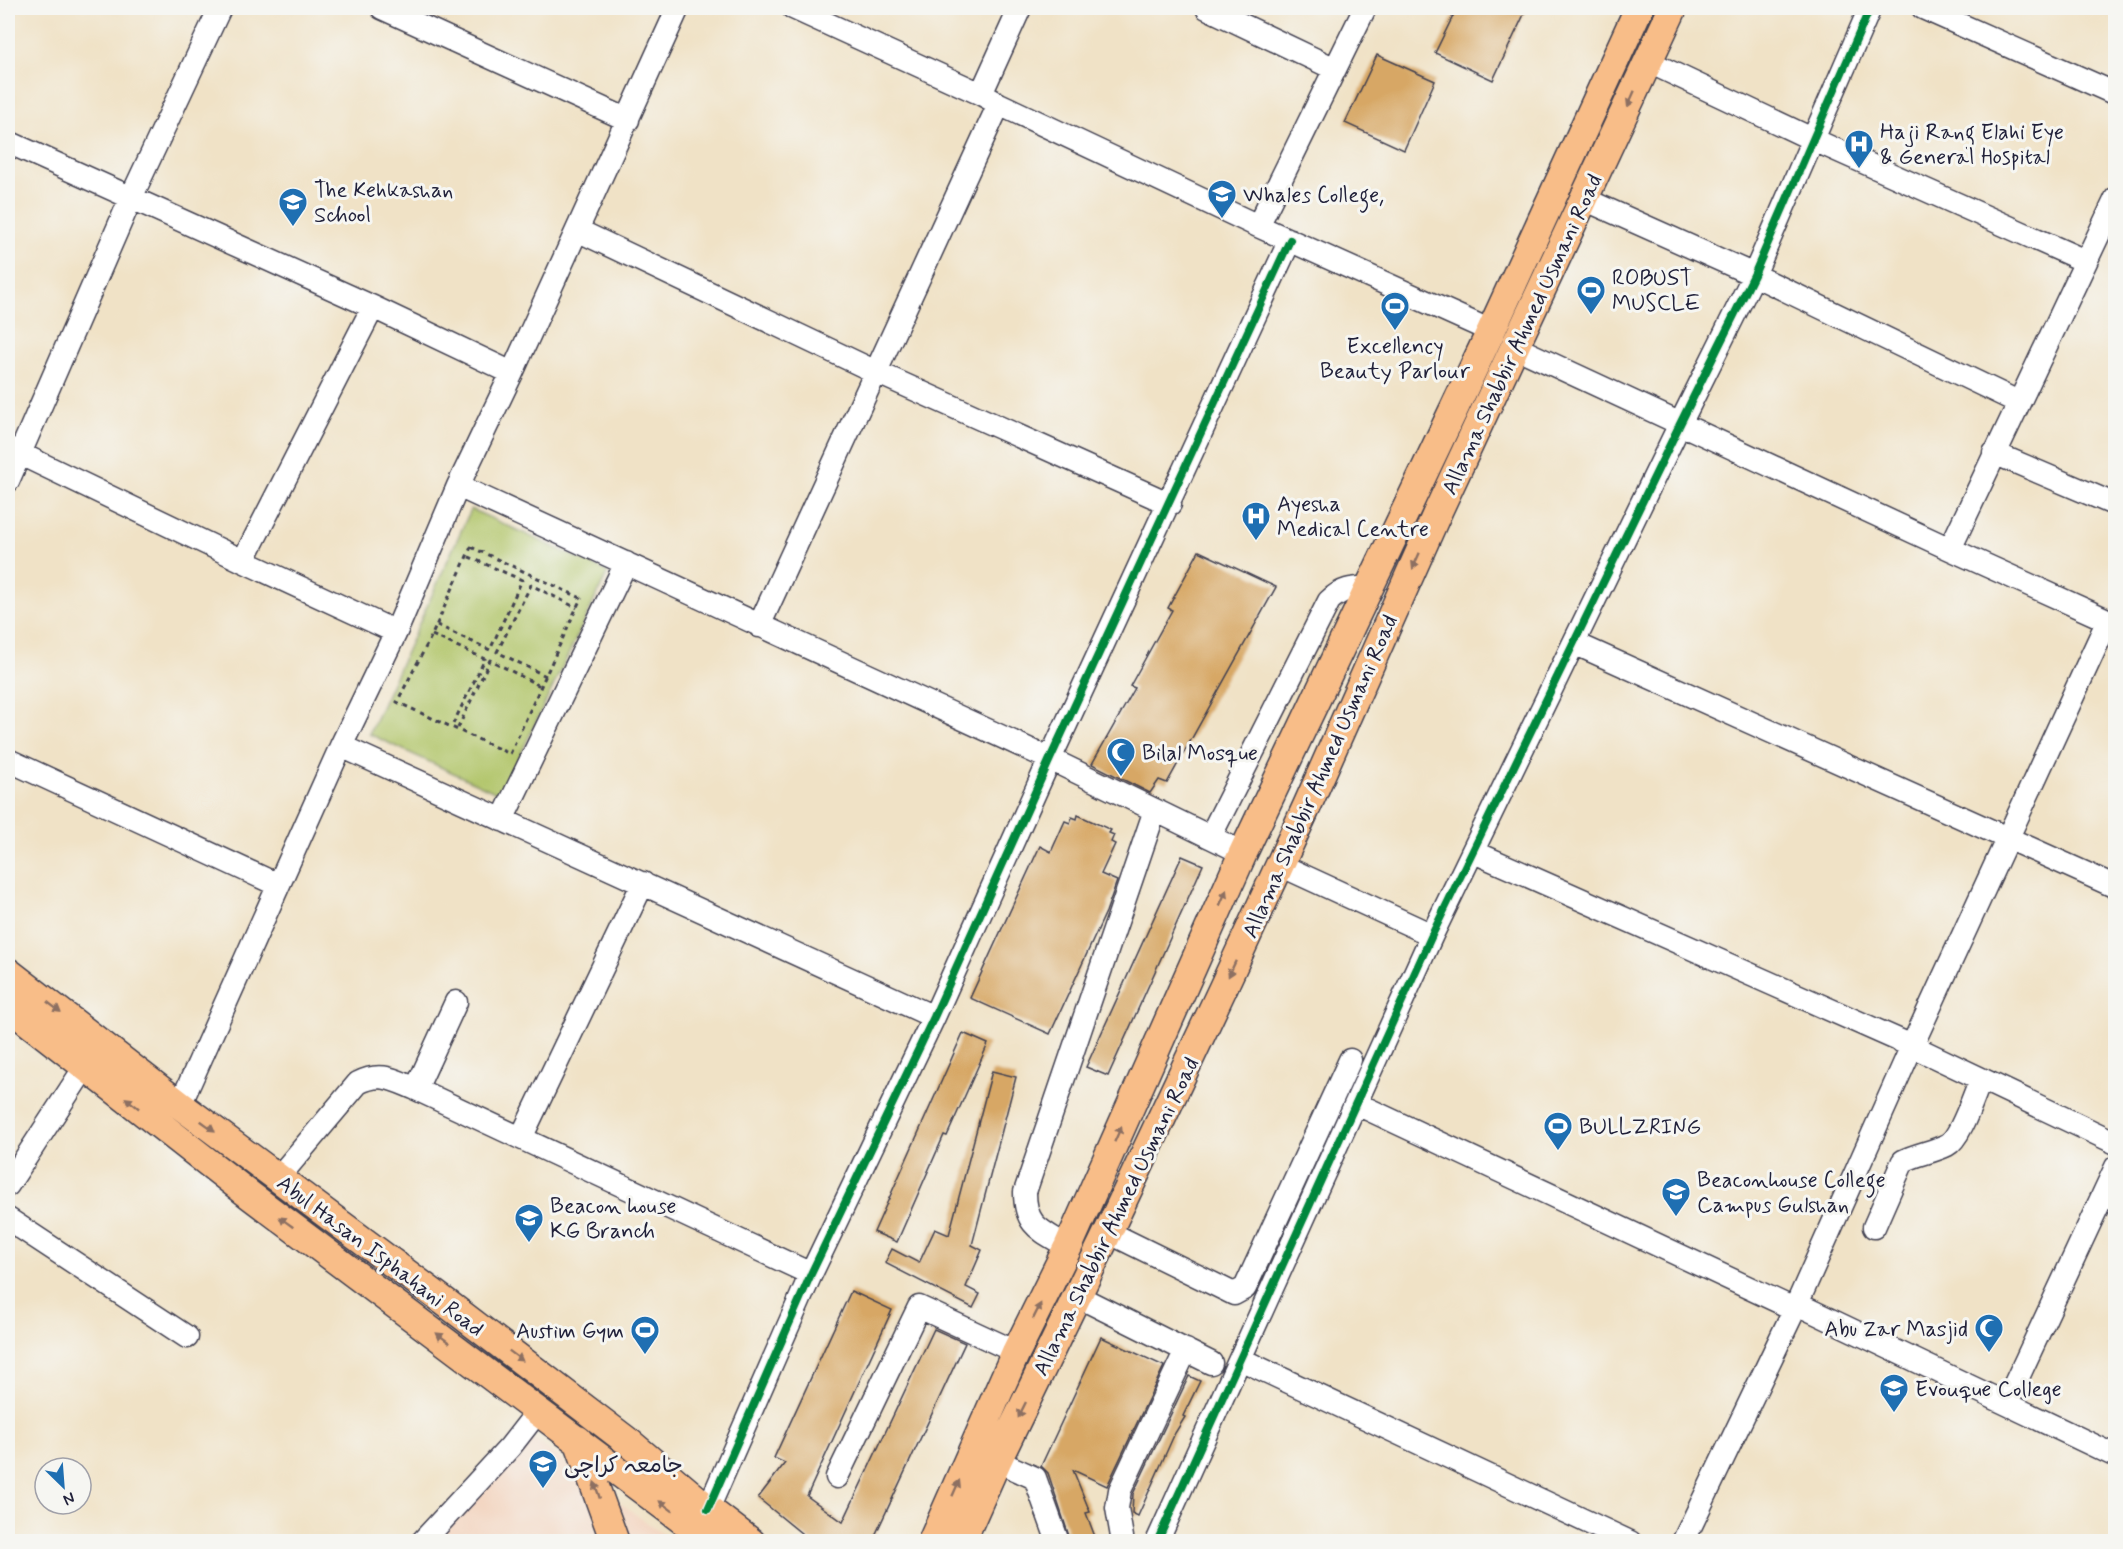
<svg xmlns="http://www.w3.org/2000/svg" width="2123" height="1549" font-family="Mynerve,'Playpen Sans Arabic',sans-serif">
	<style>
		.built { fill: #f3d4bf }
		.green { fill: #b1c569; stroke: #6a7452; stroke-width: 1.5 }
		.building { fill: #d7a765 }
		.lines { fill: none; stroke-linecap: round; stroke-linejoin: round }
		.minor-casing { stroke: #413f50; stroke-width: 25 }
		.major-casing { stroke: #413f50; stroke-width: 31 }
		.path { stroke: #413f50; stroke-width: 3; stroke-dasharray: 4.5 4.5; stroke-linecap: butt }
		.minor { stroke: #fff; stroke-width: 22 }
		.major { stroke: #f8bd88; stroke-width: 28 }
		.cycleway-casing { stroke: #f6f6f2; stroke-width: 11 }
		.cycleway { stroke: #00873e; stroke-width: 8 }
		.oneway { fill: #8d7062 }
		.labels { text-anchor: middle; stroke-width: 6; stroke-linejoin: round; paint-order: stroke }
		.poi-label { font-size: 22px; fill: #22223b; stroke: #f6f6f2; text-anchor: start }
		.street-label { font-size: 22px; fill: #22223b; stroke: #f6f6f2 }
	</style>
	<rect width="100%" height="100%" fill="#f6f6f2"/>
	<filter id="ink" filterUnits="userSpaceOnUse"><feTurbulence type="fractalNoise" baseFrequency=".0167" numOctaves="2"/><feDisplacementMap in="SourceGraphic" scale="12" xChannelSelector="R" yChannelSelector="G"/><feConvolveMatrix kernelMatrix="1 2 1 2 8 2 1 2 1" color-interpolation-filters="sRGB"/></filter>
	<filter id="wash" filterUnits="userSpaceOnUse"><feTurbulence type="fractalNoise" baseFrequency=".008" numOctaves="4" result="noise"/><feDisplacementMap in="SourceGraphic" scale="24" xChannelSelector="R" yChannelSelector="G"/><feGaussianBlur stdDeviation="1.35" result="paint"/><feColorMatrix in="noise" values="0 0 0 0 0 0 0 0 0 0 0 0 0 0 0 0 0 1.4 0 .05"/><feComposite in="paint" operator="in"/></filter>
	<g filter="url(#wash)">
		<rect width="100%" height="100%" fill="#f0e2c6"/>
		<path class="built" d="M 532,1438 L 672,1541 L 436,1542 Z"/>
		<path class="green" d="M 471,509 L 608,572 L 501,795 L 369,734 Z"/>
		<g id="blocks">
			<path class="building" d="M 1457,8 L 1527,8 L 1493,80 L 1435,53 Z
				M 1377,55 L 1435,81 L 1404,150 L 1345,123 Z
				M 1199,551 L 1276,587 L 1167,783 L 1159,780 L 1150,793 L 1092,764 L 1135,688 L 1130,686 L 1172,610 L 1168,608 Z
				M 1078,815 L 1111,830 L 1109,833 L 1114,835 L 1111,842 L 1115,844 L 1101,874 L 1117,881 L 1106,912 L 1050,1034 L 970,998 L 1040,846 L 1051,852 L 1065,821 L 1070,823 L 1072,817 L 1077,819 Z
				M 1182,856 L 1203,865 L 1108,1076 L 1086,1067 Z
				M 963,1033 L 988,1044 L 947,1136 L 944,1135 L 897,1242 L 874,1232 Z
				M 992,1071 L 1016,1077 L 972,1245 L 982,1250 L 966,1287 L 980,1294 L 973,1308 L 885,1263 L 892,1249 L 919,1263 L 935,1229 L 949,1235 Z
				M 851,1291 L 892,1310 L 807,1496 L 843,1522 L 934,1329 L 965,1343 L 872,1542 L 812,1542 L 758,1498 L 785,1463 L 774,1458 Z
				M 1101,1337 L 1164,1366 L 1107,1486 L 1073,1470 L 1090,1512 L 1086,1513 L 1097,1542 L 1071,1542 L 1048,1473 L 1041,1466 Z
				M 1189,1376 L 1200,1381 L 1183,1416 L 1185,1417 L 1175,1433 L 1138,1516 L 1132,1513 L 1133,1494 Z"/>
		</g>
	</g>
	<g filter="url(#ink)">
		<use href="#blocks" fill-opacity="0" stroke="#413f50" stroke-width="1.5"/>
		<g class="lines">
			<g class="minor-casing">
				<path id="minor" d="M 382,8 L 628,120
					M 793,8 L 981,94 L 999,104 L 1258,226 L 1491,331
					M 1207,8 L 1335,69
					M 1923,8 L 2116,94
					M 1647,61 L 1814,140 L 2085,261
					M 981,94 L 1020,8
					M 8,142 L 373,307 L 512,373
					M 1584,199 L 1754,275 L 2018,402
					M 1258,226 L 1365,8
					M 577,230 L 876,372 L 1170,504
					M 1515,347 L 1950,549 L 2116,624
					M 8,448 L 243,561 L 396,632
					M 1994,453 L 2116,505
					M 8,481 L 131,198 L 220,8
					M 458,486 L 1050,759 L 1243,853
					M 1950,549 L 2116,198
					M 243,561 L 373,307
					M 759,626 L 999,104
					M 1574,643 L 2116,887
					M 341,746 L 934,1017
					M 8,760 L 278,885
					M 502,820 L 626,563
					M 1210,837 L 1329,601 C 1342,588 1353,588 1371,587
					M 1474,852 L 1912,1046 L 2116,1143
					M 1280,865 L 1432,935
					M 416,1089 L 456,1002
					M 1357,1104 L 1794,1309
					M 180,1105 L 341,746 L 396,632 L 458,486 L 512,373 L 678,8
					M 521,1138 L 643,883
					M 278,1178 L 358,1083 C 381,1071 394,1080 416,1089 L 811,1274
					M 8,1185 L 85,1067
					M 8,1219 L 187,1337
					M 1874,1227 L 1903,1161 C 1917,1154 1933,1152 1947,1145 C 1961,1138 1974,1094 1981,1079
					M 1108,1232 L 1234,1294 L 1245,1288 L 1350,1060
					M 1068,1247 C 1041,1230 1025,1227 1025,1192 L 1155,810
					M 1077,1296 L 1211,1363
					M 1797,1304 L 2116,1456
					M 1240,1359 L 1630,1542
					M 2006,1403 L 2116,1167
					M 997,1461 L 1035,1478 L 1058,1542
					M 837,1477 L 919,1307 L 1016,1352
					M 708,1509 L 811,1274 L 934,1017 L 1050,759 L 1290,240
					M 1122,1537 L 1117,1508 L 1120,1490 L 1186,1350
					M 422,1542 L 510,1447 L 538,1411
					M 1157,1542 L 1432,935 L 1680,424 L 1754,275 L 1870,8
					M 1683,1542 L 1797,1304 L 1912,1046 L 2108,620"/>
			</g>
			<g class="major-casing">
				<path id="major" d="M 8,972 L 180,1105 L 445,1302 L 631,1444 L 708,1509 L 751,1542
					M 8,1006 L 251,1196 L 712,1542
					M 578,1440 L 615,1542
					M 932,1542 L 1016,1352 L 1068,1247 L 1243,853 L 1491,331 L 1639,8
					M 961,1542 L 997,1461 L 1108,1232 L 1222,990 L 1307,806 L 1439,509 L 1673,8"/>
			</g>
			<path class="path" d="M 471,547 L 581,598 L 510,754 L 397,702 L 432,635 Z
				M 437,625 L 490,650 L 522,580 L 467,556
				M 432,635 L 485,659 L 452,726
				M 546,676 L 497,652 L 531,585 L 577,608
				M 458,728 L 490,660 L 540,686"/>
			<use href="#minor" class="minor"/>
			<use href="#major" class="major"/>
			<g class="cycleway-casing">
				<path id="cycleway" d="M 708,1509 L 811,1274 L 934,1017 L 1050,759 L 1290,240
					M 1157,1542 L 1432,935 L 1680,424 L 1754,275 L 1870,8"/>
			</g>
			<use href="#cycleway" class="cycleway"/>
		</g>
		<defs><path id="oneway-solid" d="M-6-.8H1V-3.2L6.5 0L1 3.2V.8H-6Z" transform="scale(1.5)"/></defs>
		<g class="oneway">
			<use href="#oneway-solid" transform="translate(1631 99) rotate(114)"/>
			<use href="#oneway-solid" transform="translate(1416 561) rotate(114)"/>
			<use href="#oneway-solid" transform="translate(1223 898) rotate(-66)"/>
			<use href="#oneway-solid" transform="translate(1232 969) rotate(115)"/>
			<use href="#oneway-solid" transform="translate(54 1007) rotate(38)"/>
			<use href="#oneway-solid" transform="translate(132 1103) rotate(-142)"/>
			<use href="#oneway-solid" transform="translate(208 1126) rotate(36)"/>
			<use href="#oneway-solid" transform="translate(1118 1134) rotate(-66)"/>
			<use href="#oneway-solid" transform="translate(286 1222) rotate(-144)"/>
			<use href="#oneway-solid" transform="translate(1037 1311) rotate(-64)"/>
			<use href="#oneway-solid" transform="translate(443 1338) rotate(-143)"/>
			<use href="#oneway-solid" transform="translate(516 1356) rotate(37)"/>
			<use href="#oneway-solid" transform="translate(1022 1410) rotate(116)"/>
			<use href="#oneway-solid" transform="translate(956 1488) rotate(-66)"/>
			<use href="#oneway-solid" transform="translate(597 1490) rotate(-109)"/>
			<use href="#oneway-solid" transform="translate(666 1506) rotate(-143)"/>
		</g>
	</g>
	<defs>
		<g id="hospital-pin" transform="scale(1.5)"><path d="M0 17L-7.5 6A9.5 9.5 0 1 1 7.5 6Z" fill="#1f6fb2" stroke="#f6f6f2"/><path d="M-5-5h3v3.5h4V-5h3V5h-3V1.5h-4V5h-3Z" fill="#fff"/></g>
		<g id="university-pin" transform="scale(1.5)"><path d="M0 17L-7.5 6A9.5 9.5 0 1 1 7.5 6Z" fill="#1f6fb2" stroke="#f6f6f2"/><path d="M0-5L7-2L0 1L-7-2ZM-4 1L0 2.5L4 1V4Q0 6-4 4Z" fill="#fff"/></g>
		<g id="school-pin" transform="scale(1.5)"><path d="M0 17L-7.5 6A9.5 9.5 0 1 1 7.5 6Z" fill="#1f6fb2" stroke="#f6f6f2"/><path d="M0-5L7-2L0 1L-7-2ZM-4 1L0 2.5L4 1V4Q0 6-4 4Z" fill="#fff"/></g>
		<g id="stadium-pin" transform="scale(1.5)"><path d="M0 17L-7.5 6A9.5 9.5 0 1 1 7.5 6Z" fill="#1f6fb2" stroke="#f6f6f2"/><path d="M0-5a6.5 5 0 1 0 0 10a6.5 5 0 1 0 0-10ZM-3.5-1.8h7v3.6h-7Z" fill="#fff"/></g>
		<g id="mosque-pin" transform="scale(1.5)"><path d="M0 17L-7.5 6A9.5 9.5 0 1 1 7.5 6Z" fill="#1f6fb2" stroke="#f6f6f2"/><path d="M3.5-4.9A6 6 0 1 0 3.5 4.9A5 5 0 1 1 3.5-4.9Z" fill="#fff"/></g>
	</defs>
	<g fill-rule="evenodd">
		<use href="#hospital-pin" x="1859" y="144"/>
		<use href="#university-pin" x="1222" y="194"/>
		<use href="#school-pin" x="293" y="202"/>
		<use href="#stadium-pin" x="1591" y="290"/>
		<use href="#stadium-pin" x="1395" y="306"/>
		<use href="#hospital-pin" x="1256" y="516"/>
		<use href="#mosque-pin" x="1121" y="752"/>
		<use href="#stadium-pin" x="1558" y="1126"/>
		<use href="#university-pin" x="1676" y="1192"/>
		<use href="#school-pin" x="529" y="1218"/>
		<use href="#mosque-pin" x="1989" y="1328"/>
		<use href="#stadium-pin" x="645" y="1330"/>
		<use href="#university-pin" x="1894" y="1388"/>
		<use href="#university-pin" x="543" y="1464"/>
	</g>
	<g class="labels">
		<g class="poi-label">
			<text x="1880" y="139">Haji Rang Elahi Eye<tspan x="1880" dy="25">&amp; General Hospital</tspan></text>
			<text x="314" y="197">The Kehkashan<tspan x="314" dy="25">School</tspan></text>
			<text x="1243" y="202">Whales College,</text>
			<text x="1612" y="285">ROBUST<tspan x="1612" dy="25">MUSCLE</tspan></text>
			<text x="1395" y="353" text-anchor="middle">Excellency<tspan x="1395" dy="25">Beauty Parlour</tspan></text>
			<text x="1277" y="511">Ayesha<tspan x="1277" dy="25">Medical Centre</tspan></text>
			<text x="1142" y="760">Bilal Mosque</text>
			<text x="1579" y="1134">BULLZRING</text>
			<text x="1697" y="1187">Beaconhouse College<tspan x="1697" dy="25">Campus Gulshan</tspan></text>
			<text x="550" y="1213">Beacon house<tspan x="550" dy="25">KG Branch</tspan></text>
			<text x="1968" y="1336" text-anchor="end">Abu Zar Masjid</text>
			<text x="624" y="1338" text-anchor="end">Austim Gym</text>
			<text x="1915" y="1396">Evouque College</text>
			<text x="564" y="1472">جامعہ کراچی</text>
		</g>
		<g class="street-label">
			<text transform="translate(1521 334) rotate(-65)" y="8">Allama Shabbir Ahmed Usmani Road</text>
			<text transform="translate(1319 776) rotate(-66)" y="8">Allama Shabbir Ahmed Usmani Road</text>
			<text transform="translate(1115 1216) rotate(-64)" y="8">Allama Shabbir Ahmed Usmani Road</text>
			<text transform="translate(381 1255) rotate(37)" y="8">Abul Hasan Isphahani Road</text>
		</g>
	</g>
	<rect width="2123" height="1549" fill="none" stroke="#f6f6f2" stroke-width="30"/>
	<g transform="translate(63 1486) rotate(155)"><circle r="28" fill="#f6f6f2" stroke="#a1a1a9" stroke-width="1.5"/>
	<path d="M0-4.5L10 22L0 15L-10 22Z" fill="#1f6fb2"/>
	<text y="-9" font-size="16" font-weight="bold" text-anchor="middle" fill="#22223b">N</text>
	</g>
</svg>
